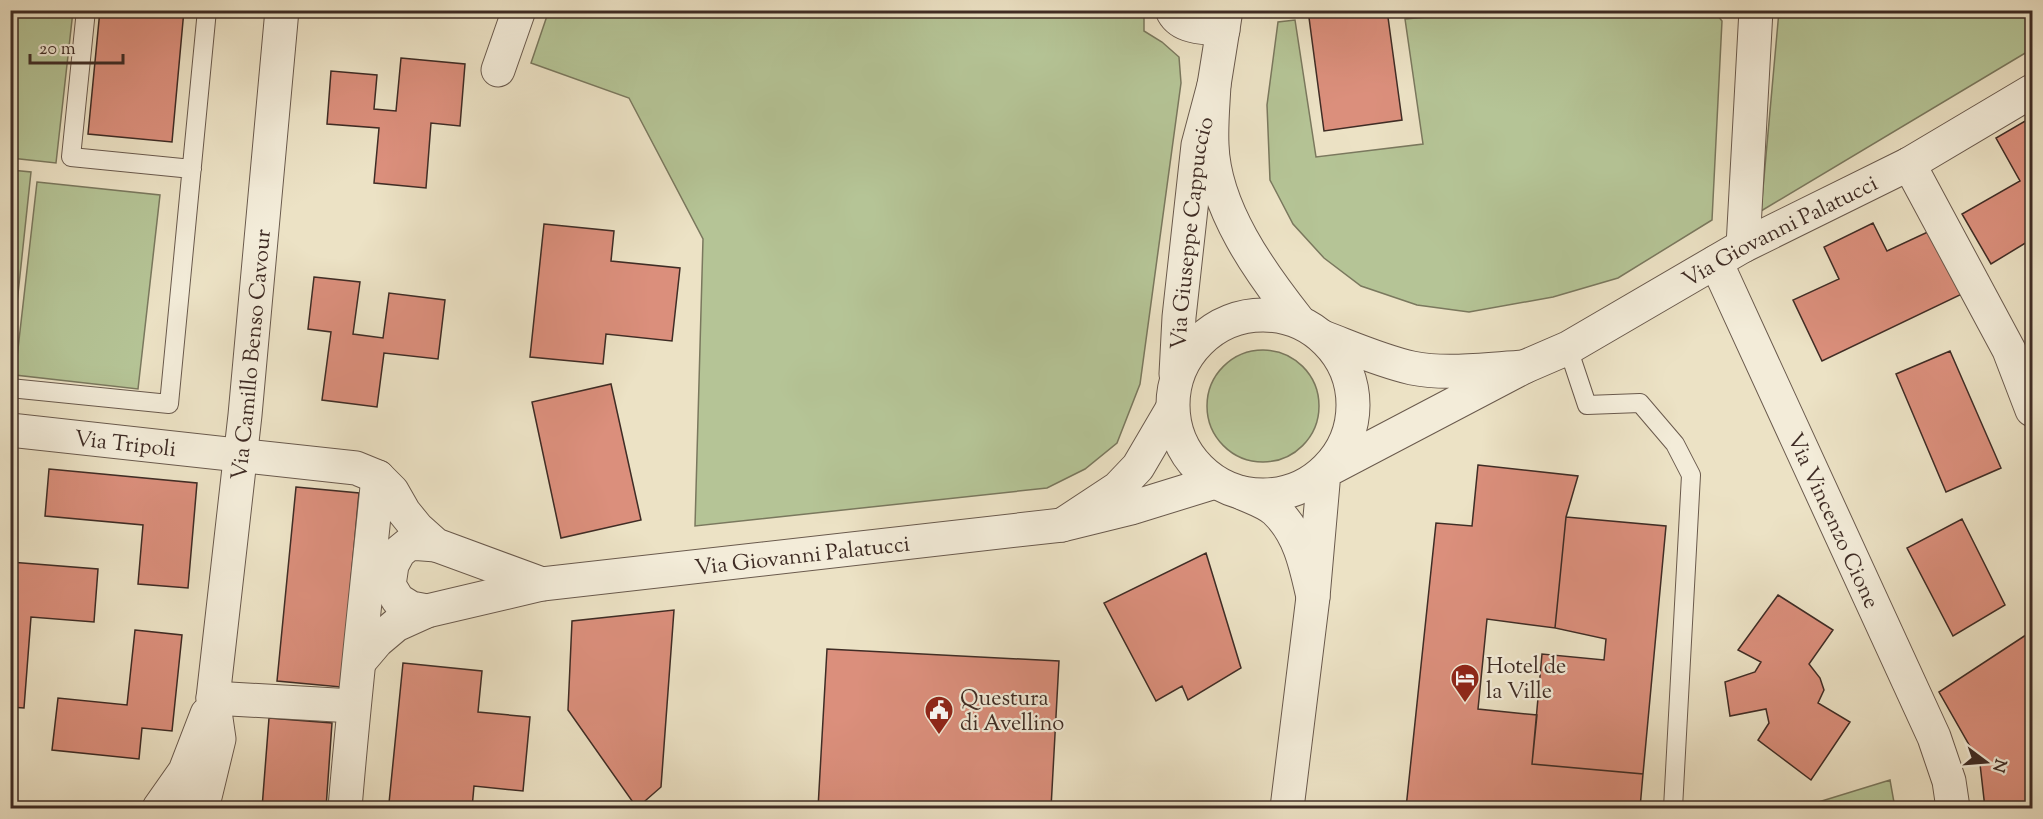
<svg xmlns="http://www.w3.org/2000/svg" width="2043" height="819" font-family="'Sorts Mill Goudy',serif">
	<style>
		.green { fill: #b5c496; stroke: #7a785e; stroke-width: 1.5 }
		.building { fill: #db8f7c; stroke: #3f2c25; stroke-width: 1.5 }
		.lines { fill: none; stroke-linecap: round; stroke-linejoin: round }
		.service-casing { stroke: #6a5a4d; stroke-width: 20 }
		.minor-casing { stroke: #6a5a4d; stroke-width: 35 }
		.tertiary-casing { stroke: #6a5a4d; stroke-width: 35 }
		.service { stroke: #f3ecd9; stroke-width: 18 }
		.minor { stroke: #f3ecd9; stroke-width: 33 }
		.tertiary { stroke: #f3ecd9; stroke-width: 33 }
		.labels { text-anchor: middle; stroke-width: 4.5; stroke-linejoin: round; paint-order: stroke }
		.street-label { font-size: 22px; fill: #3f2c25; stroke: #f3ecd9 }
		.poi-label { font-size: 22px; fill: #3f2c25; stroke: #f3ecd9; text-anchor: start }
	</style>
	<rect width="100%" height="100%" fill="#ece2c5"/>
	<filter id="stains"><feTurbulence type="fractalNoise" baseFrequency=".00333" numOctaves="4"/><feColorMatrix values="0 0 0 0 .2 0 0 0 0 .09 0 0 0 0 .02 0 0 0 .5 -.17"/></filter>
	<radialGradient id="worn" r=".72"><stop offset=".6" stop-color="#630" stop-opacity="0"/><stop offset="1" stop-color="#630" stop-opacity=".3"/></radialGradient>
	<path class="green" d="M 549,10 L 1144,11 L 1144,31 L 1162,42 L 1179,57 L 1181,83 L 1140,384 L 1117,443 L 1085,469 L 1047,488 L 695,526 L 703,239 L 629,98 L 531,63 Z
		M 16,11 L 73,11 L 56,163 L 11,158 L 10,65 Z
		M 1492,11 L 1714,11 L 1722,21 L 1712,220 L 1618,278 L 1553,297 L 1469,312 L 1417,305 L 1361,286 L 1324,258 L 1293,224 L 1270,180 L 1267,105 L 1278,22 L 1295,20 L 1316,157 L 1423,144 L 1405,19 Z
		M 1779,11 L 2032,11 L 2032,49 L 1761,211 Z
		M 11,170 L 31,172 L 12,350 L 10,350 Z
		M 37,182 L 160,195 L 138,389 L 15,375 Z
		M1207 406a56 56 0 1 1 112 0a56 56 0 1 1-112 0Z
		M 1890,780 L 1895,808 L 1799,808 Z"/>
	<path class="building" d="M 100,10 L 184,10 L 172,142 L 88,134 Z
		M 1308,10 L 1387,10 L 1402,120 L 1324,131 Z
		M 401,58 L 465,64 L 460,126 L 431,123 L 426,188 L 374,183 L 379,128 L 327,124 L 331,71 L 377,75 L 374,109 L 396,111 Z
		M 2032,117 L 2032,239 L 1991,264 L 1962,214 L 2020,181 L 1996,138 Z
		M 1873,223 L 1887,251 L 1932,230 L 1962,294 L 1822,361 L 1793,300 L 1839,279 L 1824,247 Z
		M 544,224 L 614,231 L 611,261 L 680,268 L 672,341 L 606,334 L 603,364 L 530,357 Z
		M 314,277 L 360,282 L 353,334 L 383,338 L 389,293 L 445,300 L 438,359 L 384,353 L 377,407 L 322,400 L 331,332 L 308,329 Z
		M 1950,351 L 2001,468 L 1946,492 L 1896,374 Z
		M 611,384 L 641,520 L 561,538 L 532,402 Z
		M 1478,465 L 1578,476 L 1566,517 L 1555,628 L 1487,619 L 1478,709 L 1537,715 L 1532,764 L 1643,774 L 1640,808 L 1541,808 L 1471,802 L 1471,808 L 1406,808 L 1436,523 L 1472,526 Z
		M 49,469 L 197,483 L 188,588 L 138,584 L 143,525 L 45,516 Z
		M 296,487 L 359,493 L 341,687 L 277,681 Z
		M 1566,517 L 1666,526 L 1643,774 L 1532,764 L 1542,654 L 1604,660 L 1606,639 L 1555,628 Z
		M 1962,519 L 2005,605 L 1953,636 L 1907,548 Z
		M 1206,553 L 1241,668 L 1188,700 L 1182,686 L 1156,701 L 1104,603 Z
		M 10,562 L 98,569 L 94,622 L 31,617 L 24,708 L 10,707 Z
		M 1778,595 L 1833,630 L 1809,664 L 1820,678 L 1824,690 L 1818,703 L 1850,722 L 1811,780 L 1758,740 L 1769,723 L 1766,709 L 1730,716 L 1725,682 L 1755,672 L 1761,662 L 1738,650 Z
		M 674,610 L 661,787 L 637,808 L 568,710 L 572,621 Z
		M 135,630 L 182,635 L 172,731 L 142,728 L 139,759 L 52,750 L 58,698 L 127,705 Z
		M 2032,631 L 2032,801 L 2023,808 L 1985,808 L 1980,764 L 1939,692 Z
		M 827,649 L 1059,661 L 1051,808 L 818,808 Z
		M 403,663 L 482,671 L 478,712 L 530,717 L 523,791 L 474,786 L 472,808 L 450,808 L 389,803 Z
		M 269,718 L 332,723 L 326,808 L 262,808 Z
		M 10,783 L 16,783 L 13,808 L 10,808 Z"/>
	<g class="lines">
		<g class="service-casing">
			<path id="service" d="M 86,10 L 71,157 L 192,169
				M 1568,348 L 1587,405 L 1640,403 L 1675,444 L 1691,475 L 1673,808
				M 10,388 L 169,404 L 207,10"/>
		</g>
		<g class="minor-casing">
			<g id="minor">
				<path d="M 1172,10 C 1180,29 1205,27 1223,30"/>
				<path d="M 498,70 L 519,10"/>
				<path d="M 1214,85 L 1226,10"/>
				<path d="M 1909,164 L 2009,350 L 2032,410"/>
				<path d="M 1743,246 L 1756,10"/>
				<path id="s1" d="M 1716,262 L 1934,737 L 1949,781 L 1953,808"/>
				<circle cx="1263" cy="405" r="90"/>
				<path id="s2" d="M 1524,367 L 1568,348 L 1743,246 L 1909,164 L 2032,91"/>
				<path id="s3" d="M 1176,374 L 1179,317 L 1198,145 L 1214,85 C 1213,105 1211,125 1212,145 C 1214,208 1260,272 1298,320"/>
				<path d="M 1172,409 L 1138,467 L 1118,488 L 1062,525 L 1131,508 L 1215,482"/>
				<path id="s4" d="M 10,430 L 356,468 L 378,477 L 392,491 L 404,512 L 417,528 L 436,545 L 542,584"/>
				<path d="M 1242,493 C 1253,498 1268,503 1276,511 C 1300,534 1306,566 1313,597 L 1324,472 L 1524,367 C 1489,369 1445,375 1412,368 C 1381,361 1352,348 1323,337"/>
				<path d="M 427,611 L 411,608 L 398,600 L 389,585 L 392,565 L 399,552 L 410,543 L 436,545"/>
				<path id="s5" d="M 360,661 L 377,641 L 396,625 L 427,611 L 542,584 L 1062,525"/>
				<path d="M 213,698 L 353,706"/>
				<path d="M 345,808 C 354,698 367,587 378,477"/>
				<path d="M 1287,808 L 1313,597"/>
			</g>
		</g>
		<g class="tertiary-casing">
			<g id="tertiary">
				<path d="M 159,808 L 185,771 L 207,714"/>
				<path id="s6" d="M 198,808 L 204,801 L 219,739 L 213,698 L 245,415 L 282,10"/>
			</g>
		</g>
		<use href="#service" class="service"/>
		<use href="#minor" class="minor"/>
		<use href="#tertiary" class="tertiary"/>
	</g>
	<defs>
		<g id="hotel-pin" transform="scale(1.5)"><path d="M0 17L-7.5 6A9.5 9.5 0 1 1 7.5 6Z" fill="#8f2418" stroke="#f3ecd9"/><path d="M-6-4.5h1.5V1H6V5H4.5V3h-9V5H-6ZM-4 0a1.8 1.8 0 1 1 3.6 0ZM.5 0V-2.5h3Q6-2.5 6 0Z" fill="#fff"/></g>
		<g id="civic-pin" transform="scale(1.5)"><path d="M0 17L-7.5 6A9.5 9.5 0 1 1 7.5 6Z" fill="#8f2418" stroke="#f3ecd9"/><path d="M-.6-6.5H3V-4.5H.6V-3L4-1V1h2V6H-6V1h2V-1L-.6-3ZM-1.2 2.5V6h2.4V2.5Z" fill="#fff"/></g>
	</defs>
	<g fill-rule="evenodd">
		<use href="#hotel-pin" x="1465" y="678"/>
		<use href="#civic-pin" x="939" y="710"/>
	</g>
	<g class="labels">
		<g class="street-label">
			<text dy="8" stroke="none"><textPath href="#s2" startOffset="290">Via Giovanni Palatucci</textPath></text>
			<text dy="8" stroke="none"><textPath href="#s3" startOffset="142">Via Giuseppe Cappuccio</textPath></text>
			<text dy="8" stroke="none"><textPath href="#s6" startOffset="460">Via Camillo Benso Cavour</textPath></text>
			<text dy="8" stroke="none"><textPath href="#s4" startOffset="116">Via Tripoli</textPath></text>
			<text dy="8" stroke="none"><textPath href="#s1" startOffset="284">Via Vincenzo Cione</textPath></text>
			<text dy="8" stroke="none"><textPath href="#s5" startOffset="465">Via Giovanni Palatucci</textPath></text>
		</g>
		<g class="poi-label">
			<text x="1486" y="673">Hotel de<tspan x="1486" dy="25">la Ville</tspan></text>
			<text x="960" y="705">Questura<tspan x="960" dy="25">di Avellino</tspan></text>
		</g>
	</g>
	<rect width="2043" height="819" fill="none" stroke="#ece2c5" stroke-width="36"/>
	<rect x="12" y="12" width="2019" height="795" fill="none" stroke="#3f2c25" stroke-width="3"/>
	<rect x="18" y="18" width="2007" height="783" fill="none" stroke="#3f2c25" stroke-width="1.5"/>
	<g transform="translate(1986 762) rotate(106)" stroke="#f3ecd9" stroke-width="4.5" paint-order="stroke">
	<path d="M0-4.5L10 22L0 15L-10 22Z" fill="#3f2c25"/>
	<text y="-9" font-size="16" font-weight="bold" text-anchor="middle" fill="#3f2c25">N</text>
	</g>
	<path d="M30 54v9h93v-9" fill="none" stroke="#3f2c25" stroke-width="3"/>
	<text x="39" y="54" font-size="18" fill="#3f2c25" stroke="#f3ecd9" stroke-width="4.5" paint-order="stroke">20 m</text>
	<rect width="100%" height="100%" filter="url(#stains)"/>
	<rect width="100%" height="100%" fill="url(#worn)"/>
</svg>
